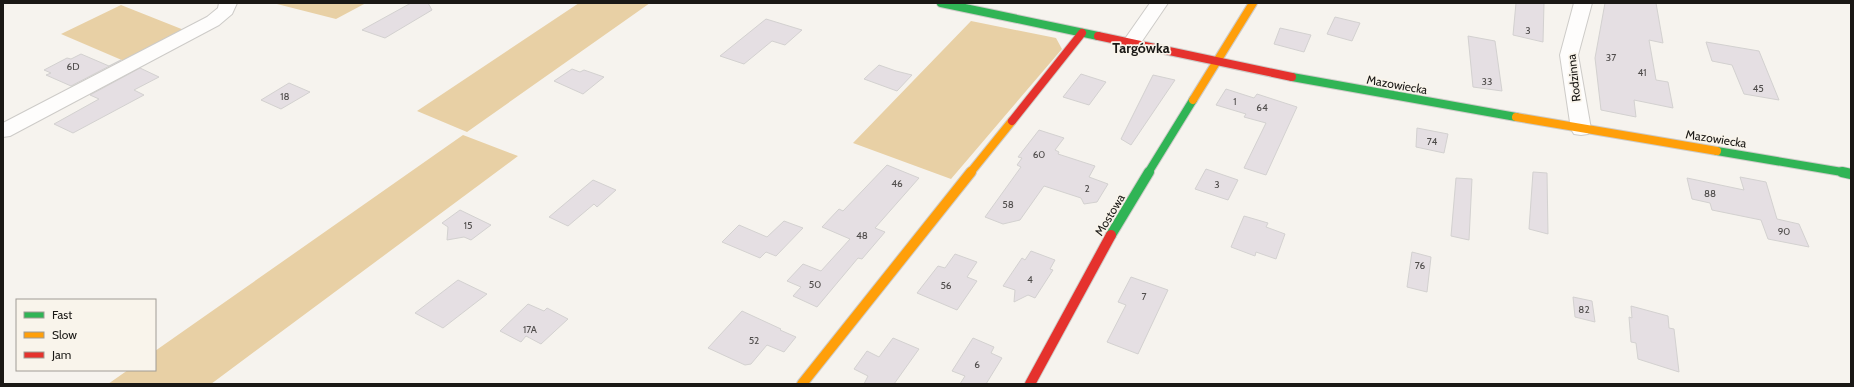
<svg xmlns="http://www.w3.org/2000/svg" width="1854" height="387" font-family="Cabin,sans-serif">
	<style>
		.forest { fill: #e8d0a5 }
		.building { fill: #e5dfe3; stroke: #d3d1d0 }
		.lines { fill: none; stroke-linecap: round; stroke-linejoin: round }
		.street-casing { stroke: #cdcbc8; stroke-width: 2 }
		.fast-far1-casing { stroke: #cdcbc8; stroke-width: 10 }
		.fast-casing { stroke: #cdcbc8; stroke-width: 12 }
		.slow-far1-casing { stroke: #cdcbc8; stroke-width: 10 }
		.slow-casing { stroke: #cdcbc8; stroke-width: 12 }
		.jam-far1-casing { stroke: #cdcbc8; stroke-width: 10 }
		.jam-casing { stroke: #cdcbc8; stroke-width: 12 }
		.street { fill: #fefdfc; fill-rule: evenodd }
		.fast-far1 { stroke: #30b455; stroke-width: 8 }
		.fast { stroke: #30b455; stroke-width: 10 }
		.slow-far1 { stroke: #ff9f0a; stroke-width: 8 }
		.slow { stroke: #ff9f0a; stroke-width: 10 }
		.jam-far1 { stroke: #e5322d; stroke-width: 8 }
		.jam { stroke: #e5322d; stroke-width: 10 }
		.labels { text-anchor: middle; stroke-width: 3.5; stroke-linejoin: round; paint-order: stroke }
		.number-label { font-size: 10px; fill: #4f4c4b }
		.street-label { font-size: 12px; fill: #1a1815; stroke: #f9f4eb }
		.quarter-label { font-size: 14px; font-weight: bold; fill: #1a1815; stroke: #f9f4eb }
	</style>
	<rect width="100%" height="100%" fill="#f6f3ee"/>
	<path class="forest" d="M 273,3 L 366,3 L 336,19 Z
		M 579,3 L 650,3 L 467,132 L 417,111 Z
		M 121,5 L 184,30 L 124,61 L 61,34 Z
		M 971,21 L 1056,38 L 1062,49 L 951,179 L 853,143 Z
		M 463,135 L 518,156 L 211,384 L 108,384 L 128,370 L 155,370 L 155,351 Z"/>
	<path class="building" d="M 411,3 L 428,3 L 432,10 L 385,38 L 362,30 Z
		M 1516,3 L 1544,3 L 1543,42 L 1513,35 Z
		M 1605,3 L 1656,3 L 1663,43 L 1649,40 L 1656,80 L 1668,82 L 1673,108 L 1634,100 L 1636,117 L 1601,110 L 1595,58 Z
		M 1335,17 L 1360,23 L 1352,41 L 1327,34 Z
		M 766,19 L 802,30 L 785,45 L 772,41 L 744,64 L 720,56 Z
		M 1280,28 L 1311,35 L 1304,52 L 1274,44 Z
		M 1468,36 L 1495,41 L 1502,91 L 1473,87 Z
		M 1706,42 L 1759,51 L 1779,100 L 1744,94 L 1732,65 L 1712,61 Z
		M 81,54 L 109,66 L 121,60 L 71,86 L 46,75 L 51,73 L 44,70 L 67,58 L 71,59 Z
		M 879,65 L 896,71 L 912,75 L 897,91 L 864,79 Z
		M 140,68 L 159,77 L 134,90 L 144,95 L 73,133 L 54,124 L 99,99 L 90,95 Z
		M 572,69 L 580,72 L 584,70 L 604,77 L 583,94 L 554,81 Z
		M 1081,74 L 1106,82 L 1089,105 L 1063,97 Z
		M 1153,75 L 1175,80 L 1131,145 L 1121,139 Z
		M 289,83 L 310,92 L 281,109 L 261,100 Z
		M 1226,89 L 1254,98 L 1257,94 L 1297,107 L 1266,175 L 1244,168 L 1266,123 L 1244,117 L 1246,114 L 1216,105 Z
		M 1417,128 L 1448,134 L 1444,153 L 1416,147 Z
		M 1039,130 L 1064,138 L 1055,150 L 1059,152 L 1058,154 L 1095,166 L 1089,177 L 1108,184 L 1097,202 L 1084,204 L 1081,198 L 1044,186 L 1020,220 L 1003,224 L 985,217 L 1021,167 L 1017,165 L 1022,158 L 1018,157 Z
		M 887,165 L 919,178 L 875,228 L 885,232 L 862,259 L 858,258 L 817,307 L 793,296 L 801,287 L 787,281 L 803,264 L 821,271 L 850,239 L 822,227 L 839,209 L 843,211 Z
		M 1206,169 L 1238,180 L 1228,200 L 1195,189 Z
		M 1533,172 L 1547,173 L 1548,234 L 1529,229 Z
		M 1740,177 L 1766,182 L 1777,219 L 1799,224 L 1809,247 L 1768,239 L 1761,220 L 1712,210 L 1710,203 L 1692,199 L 1687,178 L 1744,190 Z
		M 1456,178 L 1472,179 L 1469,240 L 1451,236 Z
		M 593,180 L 616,190 L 597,207 L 594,204 L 568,226 L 549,217 Z
		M 460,210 L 491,225 L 471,240 L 464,237 L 447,240 L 448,227 L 442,223 Z
		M 1244,216 L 1268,223 L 1266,227 L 1285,234 L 1276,259 L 1256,252 L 1255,256 L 1231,247 Z
		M 784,221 L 803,228 L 776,256 L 766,252 L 760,258 L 722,242 L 739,225 L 767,237 Z
		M 1031,251 L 1055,260 L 1050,269 L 1053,270 L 1035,298 L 1028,295 L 1014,302 L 1015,290 L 1003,286 L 1022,258 L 1025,260 Z
		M 1412,252 L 1431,257 L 1427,292 L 1407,287 Z
		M 955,254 L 977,262 L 967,277 L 977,281 L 957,310 L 917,293 L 938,266 L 945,268 Z
		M 1131,277 L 1168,290 L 1138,354 L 1107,342 L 1126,305 L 1118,302 Z
		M 458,280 L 487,294 L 443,328 L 415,313 Z
		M 1573,297 L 1592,301 L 1595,322 L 1575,317 Z
		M 528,304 L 544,311 L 547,308 L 568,319 L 541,344 L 526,336 L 521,342 L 500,331 Z
		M 1631,306 L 1668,316 L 1669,328 L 1674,329 L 1679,372 L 1638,359 L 1636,343 L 1631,342 L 1629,317 L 1632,318 Z
		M 742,311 L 781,329 L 780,330 L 796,337 L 784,352 L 767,345 L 751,364 L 745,365 L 708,348 Z
		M 893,338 L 919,349 L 894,384 L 864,384 L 868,376 L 854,369 L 867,351 L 879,357 Z
		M 973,338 L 994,347 L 991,353 L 1002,358 L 986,384 L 960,384 L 965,376 L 952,371 Z"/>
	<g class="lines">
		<g class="street-casing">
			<path id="street" d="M 219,3 L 237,3 L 232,14 L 219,25 L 10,136 L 3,137 L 3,123 L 207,17 L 218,8 Z
				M 1150,3 L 1168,3 L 1138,47 L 1131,49 L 1124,47 L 1122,43 Z
				M 1574,3 L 1592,3 L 1578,55 L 1591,129 L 1588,134 L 1581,135 L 1574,134 L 1571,129 L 1560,55 Z"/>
		</g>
		<g class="fast-far1-casing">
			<path id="fast-far1" d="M 941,3 L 1098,36
				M 1292,77 L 1516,117
				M 1717,151 L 1848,173
				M 1148,173 L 1193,100"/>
		</g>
		<g class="fast-casing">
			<path id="fast" d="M 1842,172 L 1851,174
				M 1111,235 L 1149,172"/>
		</g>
		<g class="slow-far1-casing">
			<path id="slow-far1" d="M 1193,100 L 1253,3
				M 1516,117 L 1717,151
				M 970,173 L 1012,121"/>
		</g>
		<g class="slow-casing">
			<path id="slow" d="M 802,384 L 971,172"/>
		</g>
		<g class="jam-far1-casing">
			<path id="jam-far1" d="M 1098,36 L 1292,77
				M 1012,121 L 1082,33"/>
		</g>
		<g class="jam-casing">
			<path id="jam" d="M 1030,384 L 1111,235"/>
		</g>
		<use href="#street" class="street"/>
		<use href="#fast-far1" class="fast-far1"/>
		<use href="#fast" class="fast"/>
		<use href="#slow-far1" class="slow-far1"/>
		<use href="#slow" class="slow"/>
		<use href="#jam-far1" class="jam-far1"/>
		<use href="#jam" class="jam"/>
	</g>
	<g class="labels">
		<g class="number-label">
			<text x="1528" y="34">3</text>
			<text x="1611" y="61">37</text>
			<text x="73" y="70">6D</text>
			<text x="1642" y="76">41</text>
			<text x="1487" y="85">33</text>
			<text x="1758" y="92">45</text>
			<text x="285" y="100">18</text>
			<text x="1235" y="105">1</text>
			<text x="1262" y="111">64</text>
			<text x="1432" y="145">74</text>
			<text x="1039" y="158">60</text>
			<text x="897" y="187">46</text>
			<text x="1217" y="188">3</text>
			<text x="1087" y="192">2</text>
			<text x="1710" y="197">88</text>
			<text x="1008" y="208">58</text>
			<text x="468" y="229">15</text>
			<text x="1784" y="235">90</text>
			<text x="862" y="239">48</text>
			<text x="1420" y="269">76</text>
			<text x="1030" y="283">4</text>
			<text x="815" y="288">50</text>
			<text x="946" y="289">56</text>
			<text x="1144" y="300">7</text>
			<text x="1584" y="313">82</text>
			<text x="530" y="333">17A</text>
			<text x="754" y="344">52</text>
			<text x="977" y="368">6</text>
		</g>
		<g class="street-label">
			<text transform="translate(1574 78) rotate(-96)" y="4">Rodzinna</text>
			<text transform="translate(1397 85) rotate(10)" y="4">Mazowiecka</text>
			<text transform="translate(1716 139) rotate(9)" y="4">Mazowiecka</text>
			<text transform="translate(1110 215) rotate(-59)" y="4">Mostowa</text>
		</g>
		<g class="quarter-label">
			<text x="1141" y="53">Targówka</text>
		</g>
	</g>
	<rect width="1854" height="387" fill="none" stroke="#1a1815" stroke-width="8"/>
	<rect x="16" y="299" width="140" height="72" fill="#f9f4eb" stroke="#a09c95"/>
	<rect x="24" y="312" width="20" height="6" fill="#30b455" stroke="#a09c95"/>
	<text x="52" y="319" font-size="12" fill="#1a1815">Fast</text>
	<rect x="24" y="332" width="20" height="6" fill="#ff9f0a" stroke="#a09c95"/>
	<text x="52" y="339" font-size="12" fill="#1a1815">Slow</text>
	<rect x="24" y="352" width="20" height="6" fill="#e5322d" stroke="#a09c95"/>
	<text x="52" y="359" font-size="12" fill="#1a1815">Jam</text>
</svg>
